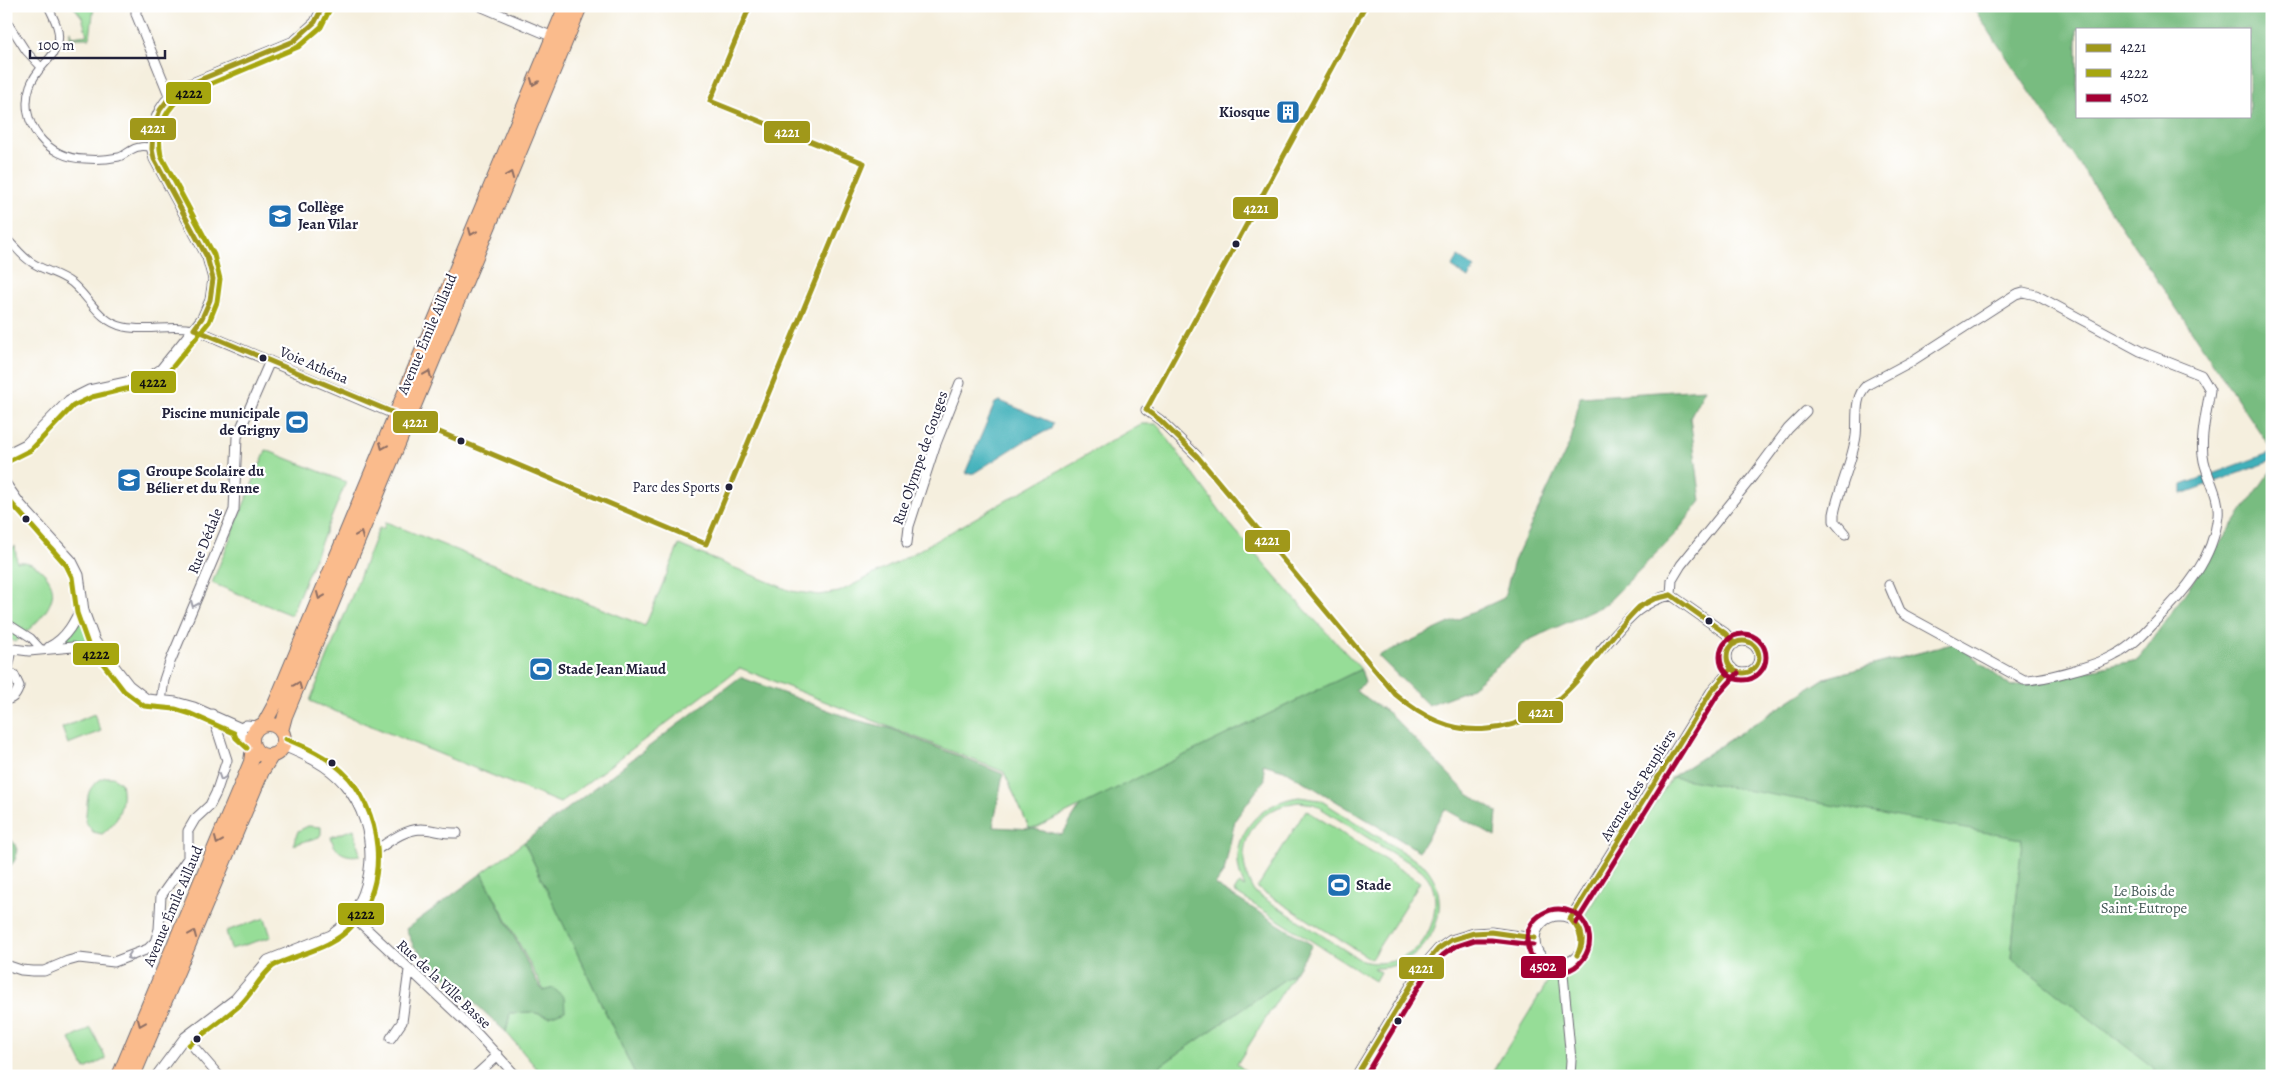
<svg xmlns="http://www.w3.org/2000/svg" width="2278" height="1082" font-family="Alegreya,serif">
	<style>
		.green { fill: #96dd97; stroke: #5c8069; fill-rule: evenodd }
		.forest { fill: #78bc80; stroke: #4d6f5e; fill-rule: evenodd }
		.water { fill: #40b0ba; stroke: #31697a }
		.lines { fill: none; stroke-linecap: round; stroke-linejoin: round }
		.pedestrian-casing { stroke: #6c6a74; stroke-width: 9 }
		.minor-casing { stroke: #6c6a74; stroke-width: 11 }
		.primary-casing { stroke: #6c6a74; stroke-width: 16 }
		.pedestrian { stroke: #fff; stroke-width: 7 }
		.minor { stroke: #fff; stroke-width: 9 }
		.primary { stroke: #fabb8c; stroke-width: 14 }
		.bus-1-casing { stroke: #fff; stroke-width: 9 }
		.bus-2-casing { stroke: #fff; stroke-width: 9 }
		.bus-3-casing { stroke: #fff; stroke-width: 9 }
		.bus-1 { stroke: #a0981a; stroke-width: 5 }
		.bus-2 { stroke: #a6a60f; stroke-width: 5 }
		.bus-3 { stroke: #a40034; stroke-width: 5 }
		.oneway { stroke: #8e6e64 }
		.oneway2 { stroke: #9c9ca7 }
		.bus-dot { fill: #22223b; stroke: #fff; stroke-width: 2 }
		.labels { text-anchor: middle; stroke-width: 4.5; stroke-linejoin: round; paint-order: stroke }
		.bus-label { font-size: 14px; fill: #22223b; stroke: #fff; text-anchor: end }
		.poi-label { font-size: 15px; font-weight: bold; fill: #22223b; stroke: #fff; text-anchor: start }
		.street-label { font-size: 15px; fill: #22223b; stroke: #fff }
		.park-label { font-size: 15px; fill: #455a57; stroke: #fff }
		.line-badge { stroke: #fff; stroke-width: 2 }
		.badge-label { font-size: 14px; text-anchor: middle; font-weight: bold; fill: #fff }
		.pale-badge-label { font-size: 14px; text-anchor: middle; font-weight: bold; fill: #111 }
	</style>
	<rect width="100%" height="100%" fill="#fff"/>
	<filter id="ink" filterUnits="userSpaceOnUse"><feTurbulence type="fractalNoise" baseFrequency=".02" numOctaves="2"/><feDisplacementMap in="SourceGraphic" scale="10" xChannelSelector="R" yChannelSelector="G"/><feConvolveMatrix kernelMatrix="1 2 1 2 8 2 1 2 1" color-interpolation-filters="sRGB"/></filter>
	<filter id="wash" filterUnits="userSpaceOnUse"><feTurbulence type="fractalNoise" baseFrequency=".0096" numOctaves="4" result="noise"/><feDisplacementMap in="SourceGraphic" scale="20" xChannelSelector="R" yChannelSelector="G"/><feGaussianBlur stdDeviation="1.12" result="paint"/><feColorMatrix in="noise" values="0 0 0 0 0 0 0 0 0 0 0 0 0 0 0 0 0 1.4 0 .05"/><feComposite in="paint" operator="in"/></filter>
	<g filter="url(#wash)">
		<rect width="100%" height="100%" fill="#f5efde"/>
		<path class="green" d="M 73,6 L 94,6 L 90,38 L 70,38 L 70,31 L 72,37 L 87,35 L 82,17 Z
			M 1141,424 L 1157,424 L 1229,523 L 1295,599 L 1361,669 L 1036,828 L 1029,828 L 1004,772 L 740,668 L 560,803 L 310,701 L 379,528 L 383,529 L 386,522 L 645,626 L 679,545 L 791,591 L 819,595 L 839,592 L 898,562 Z
			M 266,450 L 346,482 L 291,615 L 212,583 Z
			M 15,546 L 17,562 C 28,561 36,565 44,573 C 69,600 33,625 15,642 L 6,638 L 6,552 Z
			M 80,619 L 82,621 L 92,645 L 91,648 L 62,643 Z
			M 1956,643 L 2011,687 L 2138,660 L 2024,823 L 2011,958 L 2155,1068 L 2155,1076 L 1490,1076 L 1555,970 L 1575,963 L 1588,944 L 1583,918 L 1672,777 L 1825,678 Z
			M 94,714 L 101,731 L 68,744 L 62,728 Z
			M 105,777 L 113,777 L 121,783 C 125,803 119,822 102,834 L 93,832 L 85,821 C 89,799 83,788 105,777 Z
			M 1299,797 L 1320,800 L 1425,866 C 1460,907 1426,970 1374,968 L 1380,972 L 1375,981 L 1234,892 L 1239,884 L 1245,887 C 1223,844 1255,803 1299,797 ZM 1299,802 L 1314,804 C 1341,821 1368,838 1395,855 C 1404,860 1417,865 1424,873 C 1443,892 1435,930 1418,947 C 1403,961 1382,966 1362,961 L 1254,892 C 1230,850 1251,808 1299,802 Z
			M 1306,810 L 1420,882 L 1371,959 L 1257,888 Z
			M 308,826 L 321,827 L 321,834 L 319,837 L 293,845 L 298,831 Z
			M 354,829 L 360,855 C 346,858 334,852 331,837 Z
			M 524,842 L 636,1076 L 543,1076 L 506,1032 L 510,1013 L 532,1012 L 550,1017 L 544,991 L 482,873 Z
			M 265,918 L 271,937 L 231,949 L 226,931 Z
			M 1295,972 L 1237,1064 L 1252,1076 L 1146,1076 Z
			M 91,1028 L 106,1059 L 85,1069 L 70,1039 Z"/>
		<path class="forest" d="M 1972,6 L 2272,6 L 2272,450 ZM 2077,29 L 2249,29 L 2249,116 L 2077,116 Z
			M 1705,389 L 1690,417 L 1701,501 L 1676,533 L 1605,605 L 1529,640 L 1468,690 L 1428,705 L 1378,656 L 1504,598 L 1514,561 L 1571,440 L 1580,397 Z
			M 2272,469 L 2272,1076 L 2155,1076 L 2154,1068 L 2011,958 L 2022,839 L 1672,777 L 1825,678 L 1956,643 L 2011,687 L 2138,660 Z
			M 1361,669 L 1365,683 L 1355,690 L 1390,714 L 1468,794 L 1497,812 L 1495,837 L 1445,809 L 1419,851 L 1284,770 L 1263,764 L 1265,779 L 1235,820 L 1224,872 L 1215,885 L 1312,945 L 1295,972 L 1146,1076 L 636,1076 L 524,842 L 740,677 L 852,719 L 889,728 L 1003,774 L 993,827 L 1033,829 L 1062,835 L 1080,806 Z
			M 6,837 C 22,843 19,862 6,869 Z
			M 482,873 L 536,980 L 543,991 L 553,988 L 564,997 L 565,1011 L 550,1017 L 532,1012 L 510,1013 L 506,1032 L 414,947 L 406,929 Z"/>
		<path class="water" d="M 1458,257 L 1475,268 L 1468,278 L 1452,267 Z
			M 1000,401 L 1053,423 L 1051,429 L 1023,442 L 974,473 L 967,474 L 966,471 L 995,403 Z
			M 2272,452 L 2272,461 L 2182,494 L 2182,485 Z"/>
	</g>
	<g filter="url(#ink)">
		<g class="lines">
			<g class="pedestrian-casing">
				<path id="pedestrian" d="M 48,6 C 53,17 61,30 58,42 C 55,59 36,67 30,86 C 17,123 48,159 85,159 C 96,160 109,159 119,157 C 126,155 132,147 140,147 C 143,146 147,147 151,147
					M 6,20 L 26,51 L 40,66
					M 6,238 C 15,246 21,256 31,262 C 44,271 59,273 72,283 C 90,298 99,322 124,327 C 148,332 171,324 194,329
					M 6,622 L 31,638 L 42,650"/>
			</g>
			<g class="minor-casing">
				<path id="minor" d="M 136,6 L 136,14 L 169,95
					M 480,6 L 553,37
					M 194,329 L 396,415
					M 1146,410 L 1160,420 L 1197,456
					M 6,454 L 26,444 L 69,400 L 89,390 L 140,379 L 151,376 L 161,369 L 202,318 L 210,300 L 213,279 L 207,257 L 154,159 C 146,132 157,103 180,88 L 294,41 L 315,22 L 323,6
					M 6,484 L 21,505 L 72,561 L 79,575 L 84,611 L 95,641 L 129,685 L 147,699 L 176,702 L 194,707 L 241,728 L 242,733 L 252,742
					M 1845,534 L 1834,521 L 1834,514 C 1839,488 1852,463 1856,436 C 1858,419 1853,398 1867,385 L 1912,361 L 2016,294 L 2023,292 L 2036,295 L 2140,351 L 2201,375 L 2210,390 C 2207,411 2199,440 2204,461 C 2208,479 2220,497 2218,516 C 2213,559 2185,592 2155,621 C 2143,634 2131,647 2115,655 C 2098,665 2043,680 2024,680 L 1905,615 L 1900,611 L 1889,585
					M 907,543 L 909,526 L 935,446 L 960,383
					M 1671,595 L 1672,580 L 1681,565 L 1753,476 L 1788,429 L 1806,411
					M 1671,595 L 1725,633 L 1735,644
					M1727 657a16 16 0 1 1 32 0a16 16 0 1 1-32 0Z
					M 49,647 C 67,638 75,621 83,603
					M 6,648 L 29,651 L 73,647 L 104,654
					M 1601,650 C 1623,626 1637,602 1671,595
					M 6,672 L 14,675 L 19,686 C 17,694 14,698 6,700
					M 7,672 L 12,650
					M 161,701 L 164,680 L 170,662 L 234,510 L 237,437 L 270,361
					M 241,728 L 246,725 L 259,726
					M 370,854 C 387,844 401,830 421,829 C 434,829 442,834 457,833
					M 352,915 L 473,1029 L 516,1076
					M1535 940a24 24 0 1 1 48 0a24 24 0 1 1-48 0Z
					M 1570,919 L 1711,692 L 1732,668
					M 1562,964 L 1571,1060 L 1570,1076
					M 6,965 L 21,970 L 33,971 L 44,971 L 68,961 L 79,958 L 114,962 L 148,949 L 155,942 L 159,929 L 161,896 L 188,858 L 188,831 L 195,819 L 210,805 L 216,793 L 227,760 L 212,714
					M 185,1037 L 219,1076
					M 391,1038 L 402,1022 L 409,970
					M 156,1076 L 185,1037 L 235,999 L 268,960 L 331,935 C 380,902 381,826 344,784 C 328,765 305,755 283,746
					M 475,1076 L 498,1055
					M 1356,1076 L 1421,969 L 1438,949 L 1451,940 L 1474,933 L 1491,932 L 1534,938"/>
			</g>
			<g class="primary-casing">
				<path id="primary" d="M 264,724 L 276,702 L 566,6
					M252 740a16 16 0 1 1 32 0a16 16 0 1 1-32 0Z
					M 281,731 L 285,716 L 580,6
					M 119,1076 L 251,762 L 253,747
					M 133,1076 L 262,771 L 272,755"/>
			</g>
			<use href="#pedestrian" class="pedestrian"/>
			<use href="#minor" class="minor"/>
			<use href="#primary" class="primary"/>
			<g class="bus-1-casing">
				<path id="bus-1" d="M 710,101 L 864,163
					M 710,101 L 750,6
					M 194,329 L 706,544
					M 194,329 L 202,318 L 210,300 L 213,279 L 207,257 L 154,159 L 152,149 L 153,129 L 160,110 L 172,94 L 180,88 L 294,41 L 315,22 L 323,6
					M 1146,410 L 1160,420 L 1197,456 L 1395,694 C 1422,717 1451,733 1488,729 C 1566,722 1589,656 1639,607 L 1654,599 L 1671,595
					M 1146,410 L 1365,6
					M 706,544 L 864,163
					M 1671,595 L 1725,633 L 1735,644
					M1727 657a16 16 0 1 1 32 0a16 16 0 1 1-32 0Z
					M 1570,919 L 1711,692 L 1732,668
					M 1572,921 C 1584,929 1585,943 1577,955
					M 1572,921 C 1581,932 1584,942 1577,955
					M 1356,1076 L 1421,969 L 1438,949 L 1451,940 L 1474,933 L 1491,932 L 1534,938"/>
			</g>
			<g class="bus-2-casing">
				<path id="bus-2" d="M 9,461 L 31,450 L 73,406 L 92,397 L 155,382 L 167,374 L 209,322 L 217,302 L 220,279 L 214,255 L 161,156 C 156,131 164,110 184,95 L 298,47 L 321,27 L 330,9
					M 6,497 L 66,565 L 72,577 L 77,613 L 88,644 L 124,691 L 144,706 L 175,709 L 191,714 L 234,733 L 236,738 L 247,748
					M 189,1045 C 205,1032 224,1019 240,1005 C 252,994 259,978 272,967 C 277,963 286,961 292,958 C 314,950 336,944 352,926 C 392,884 382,808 342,771 C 326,756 306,747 286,739"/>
			</g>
			<g class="bus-3-casing">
				<path id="bus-3" d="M1720 657a23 23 0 1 1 46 0a23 23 0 1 1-46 0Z
					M 1572,912 C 1551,903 1528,917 1527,939 C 1527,950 1532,959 1540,965 C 1573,990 1610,941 1576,914
					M 1576,923 L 1717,696 L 1738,673
					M 1365,1076 L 1427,973 L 1443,955 L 1454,947 L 1475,940 L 1491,940 L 1533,945"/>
			</g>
			<use href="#bus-1" class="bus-1"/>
			<use href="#bus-2" class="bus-2"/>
			<use href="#bus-3" class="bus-3"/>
		</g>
		<defs><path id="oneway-chevron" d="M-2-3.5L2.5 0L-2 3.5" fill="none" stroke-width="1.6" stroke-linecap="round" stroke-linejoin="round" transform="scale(1.25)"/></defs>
		<g class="oneway">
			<use href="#oneway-chevron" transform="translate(534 82) rotate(112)"/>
			<use href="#oneway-chevron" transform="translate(510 175) rotate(-68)"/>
			<use href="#oneway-chevron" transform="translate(472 232) rotate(113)"/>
			<use href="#oneway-chevron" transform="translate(428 374) rotate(-68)"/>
			<use href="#oneway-chevron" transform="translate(383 446) rotate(113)"/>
			<use href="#oneway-chevron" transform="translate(360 535) rotate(-68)"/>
			<use href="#oneway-chevron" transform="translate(320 596) rotate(113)"/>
			<use href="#oneway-chevron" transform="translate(298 685) rotate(-68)"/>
			<use href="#oneway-chevron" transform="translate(218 841) rotate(113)"/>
			<use href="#oneway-chevron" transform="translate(193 934) rotate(-67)"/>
			<use href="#oneway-chevron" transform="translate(141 1023) rotate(113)"/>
		</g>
		<g class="oneway2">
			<use href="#oneway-chevron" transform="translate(194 604) rotate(113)"/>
			<use href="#oneway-chevron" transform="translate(222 777) rotate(108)"/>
			<use href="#oneway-chevron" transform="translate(130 957) rotate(160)"/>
		</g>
	</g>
	<defs>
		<g id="building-square" transform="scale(1.25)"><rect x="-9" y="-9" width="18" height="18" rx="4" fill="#1f6fb2" stroke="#fff"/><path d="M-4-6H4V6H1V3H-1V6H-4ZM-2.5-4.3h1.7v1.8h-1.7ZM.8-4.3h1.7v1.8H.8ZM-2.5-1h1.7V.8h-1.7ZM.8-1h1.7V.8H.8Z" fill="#fff"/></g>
		<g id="school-square" transform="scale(1.25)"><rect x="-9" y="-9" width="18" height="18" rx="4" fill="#1f6fb2" stroke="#fff"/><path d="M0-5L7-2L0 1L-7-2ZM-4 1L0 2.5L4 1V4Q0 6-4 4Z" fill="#fff"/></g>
		<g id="stadium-square" transform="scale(1.25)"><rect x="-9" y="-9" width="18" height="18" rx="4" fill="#1f6fb2" stroke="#fff"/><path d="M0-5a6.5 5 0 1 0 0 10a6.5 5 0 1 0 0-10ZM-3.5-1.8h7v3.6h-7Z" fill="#fff"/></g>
	</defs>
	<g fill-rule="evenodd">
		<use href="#building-square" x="1288" y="112"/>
		<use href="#school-square" x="280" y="216"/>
		<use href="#stadium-square" x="297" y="422"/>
		<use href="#school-square" x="129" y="480"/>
		<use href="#stadium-square" x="541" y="669"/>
		<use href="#stadium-square" x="1339" y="885"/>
	</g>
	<g class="bus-dot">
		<circle cx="1236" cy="244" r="4.5"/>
		<circle cx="263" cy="358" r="4.5"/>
		<circle cx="461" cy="441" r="4.5"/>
		<circle cx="729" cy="487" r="4.5"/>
		<circle cx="26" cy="519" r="4.5"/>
		<circle cx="1709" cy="621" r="4.5"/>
		<circle cx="332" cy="763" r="4.5"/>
		<circle cx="1398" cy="1021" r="4.5"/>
		<circle cx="197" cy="1039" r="4.5"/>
	</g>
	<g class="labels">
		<g class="bus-label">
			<text x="720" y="492">Parc des Sports</text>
		</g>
		<g class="poi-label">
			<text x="1270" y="117" text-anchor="end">Kiosque</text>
			<text x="298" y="212">Collège<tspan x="298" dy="17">Jean Vilar</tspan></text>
			<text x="280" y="418" text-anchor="end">Piscine municipale<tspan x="280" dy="17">de Grigny</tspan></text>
			<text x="146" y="476">Groupe Scolaire du<tspan x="146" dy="17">Bélier et du Renne</tspan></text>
			<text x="558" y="674">Stade Jean Miaud</text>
			<text x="1356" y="890">Stade</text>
		</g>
		<g class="street-label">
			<text transform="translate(427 334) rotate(-67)" y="5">Avenue Émile Aillaud</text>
			<text transform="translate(314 365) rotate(23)" y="5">Voie Athéna</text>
			<text transform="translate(920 458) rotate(-71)" y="5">Rue Olympe de Gouges</text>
			<text transform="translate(205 541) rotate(-68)" y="5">Rue Dédale</text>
			<text transform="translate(1638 785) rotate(-58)" y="5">Avenue des Peupliers</text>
			<text transform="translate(173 906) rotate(-67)" y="5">Avenue Émile Aillaud</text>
			<text transform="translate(444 984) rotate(43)" y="5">Rue de la Ville Basse</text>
		</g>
		<g class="park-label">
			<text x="2144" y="896">Le Bois de<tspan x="2144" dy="17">Saint-Eutrope</tspan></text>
		</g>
	</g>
	<g class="line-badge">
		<rect x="165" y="81" width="47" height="24" rx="5" fill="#a6a60f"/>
		<rect x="129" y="117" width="48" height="24" rx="5" fill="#a0981a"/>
		<rect x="763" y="120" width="48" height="24" rx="5" fill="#a0981a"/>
		<rect x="1232" y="196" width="47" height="24" rx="5" fill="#a0981a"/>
		<rect x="130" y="370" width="47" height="24" rx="5" fill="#a6a60f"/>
		<rect x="392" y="410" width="47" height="24" rx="5" fill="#a0981a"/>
		<rect x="1244" y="529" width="47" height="24" rx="5" fill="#a0981a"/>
		<rect x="72" y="642" width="48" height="24" rx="5" fill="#a6a60f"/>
		<rect x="1517" y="700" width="47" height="24" rx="5" fill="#a0981a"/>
		<rect x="337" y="902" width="48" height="24" rx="5" fill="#a6a60f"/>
		<rect x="1520" y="955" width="47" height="24" rx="5" fill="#a40034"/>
		<rect x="1398" y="956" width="47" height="24" rx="5" fill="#a0981a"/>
	</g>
	<g class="badge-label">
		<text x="153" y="133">4221</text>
		<text x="787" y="137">4221</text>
		<text x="1256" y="213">4221</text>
		<text x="415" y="427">4221</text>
		<text x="1267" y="545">4221</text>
		<text x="1541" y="717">4221</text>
		<text x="1543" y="971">4502</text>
		<text x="1421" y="973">4221</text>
	</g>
	<g class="pale-badge-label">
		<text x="189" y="98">4222</text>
		<text x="153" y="387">4222</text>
		<text x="96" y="659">4222</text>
		<text x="361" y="919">4222</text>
	</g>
	<rect width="2278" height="1082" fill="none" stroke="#fff" stroke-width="25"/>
	<rect x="2076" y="28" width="175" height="90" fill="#ffffff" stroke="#a7a7b1"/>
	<rect x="2086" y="44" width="25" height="8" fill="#a0981a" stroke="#a7a7b1"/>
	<text x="2120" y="52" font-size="15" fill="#22223b">4221</text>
	<rect x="2086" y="69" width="25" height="8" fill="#a6a60f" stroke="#a7a7b1"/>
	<text x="2120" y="78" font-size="15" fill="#22223b">4222</text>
	<rect x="2086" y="94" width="25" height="8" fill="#a40034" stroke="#a7a7b1"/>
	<text x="2120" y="102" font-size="15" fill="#22223b">4502</text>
	<path d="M30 50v8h135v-8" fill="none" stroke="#22223b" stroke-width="2.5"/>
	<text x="38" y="50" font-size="15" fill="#22223b" stroke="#ffffff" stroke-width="4" paint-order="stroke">100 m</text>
</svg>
